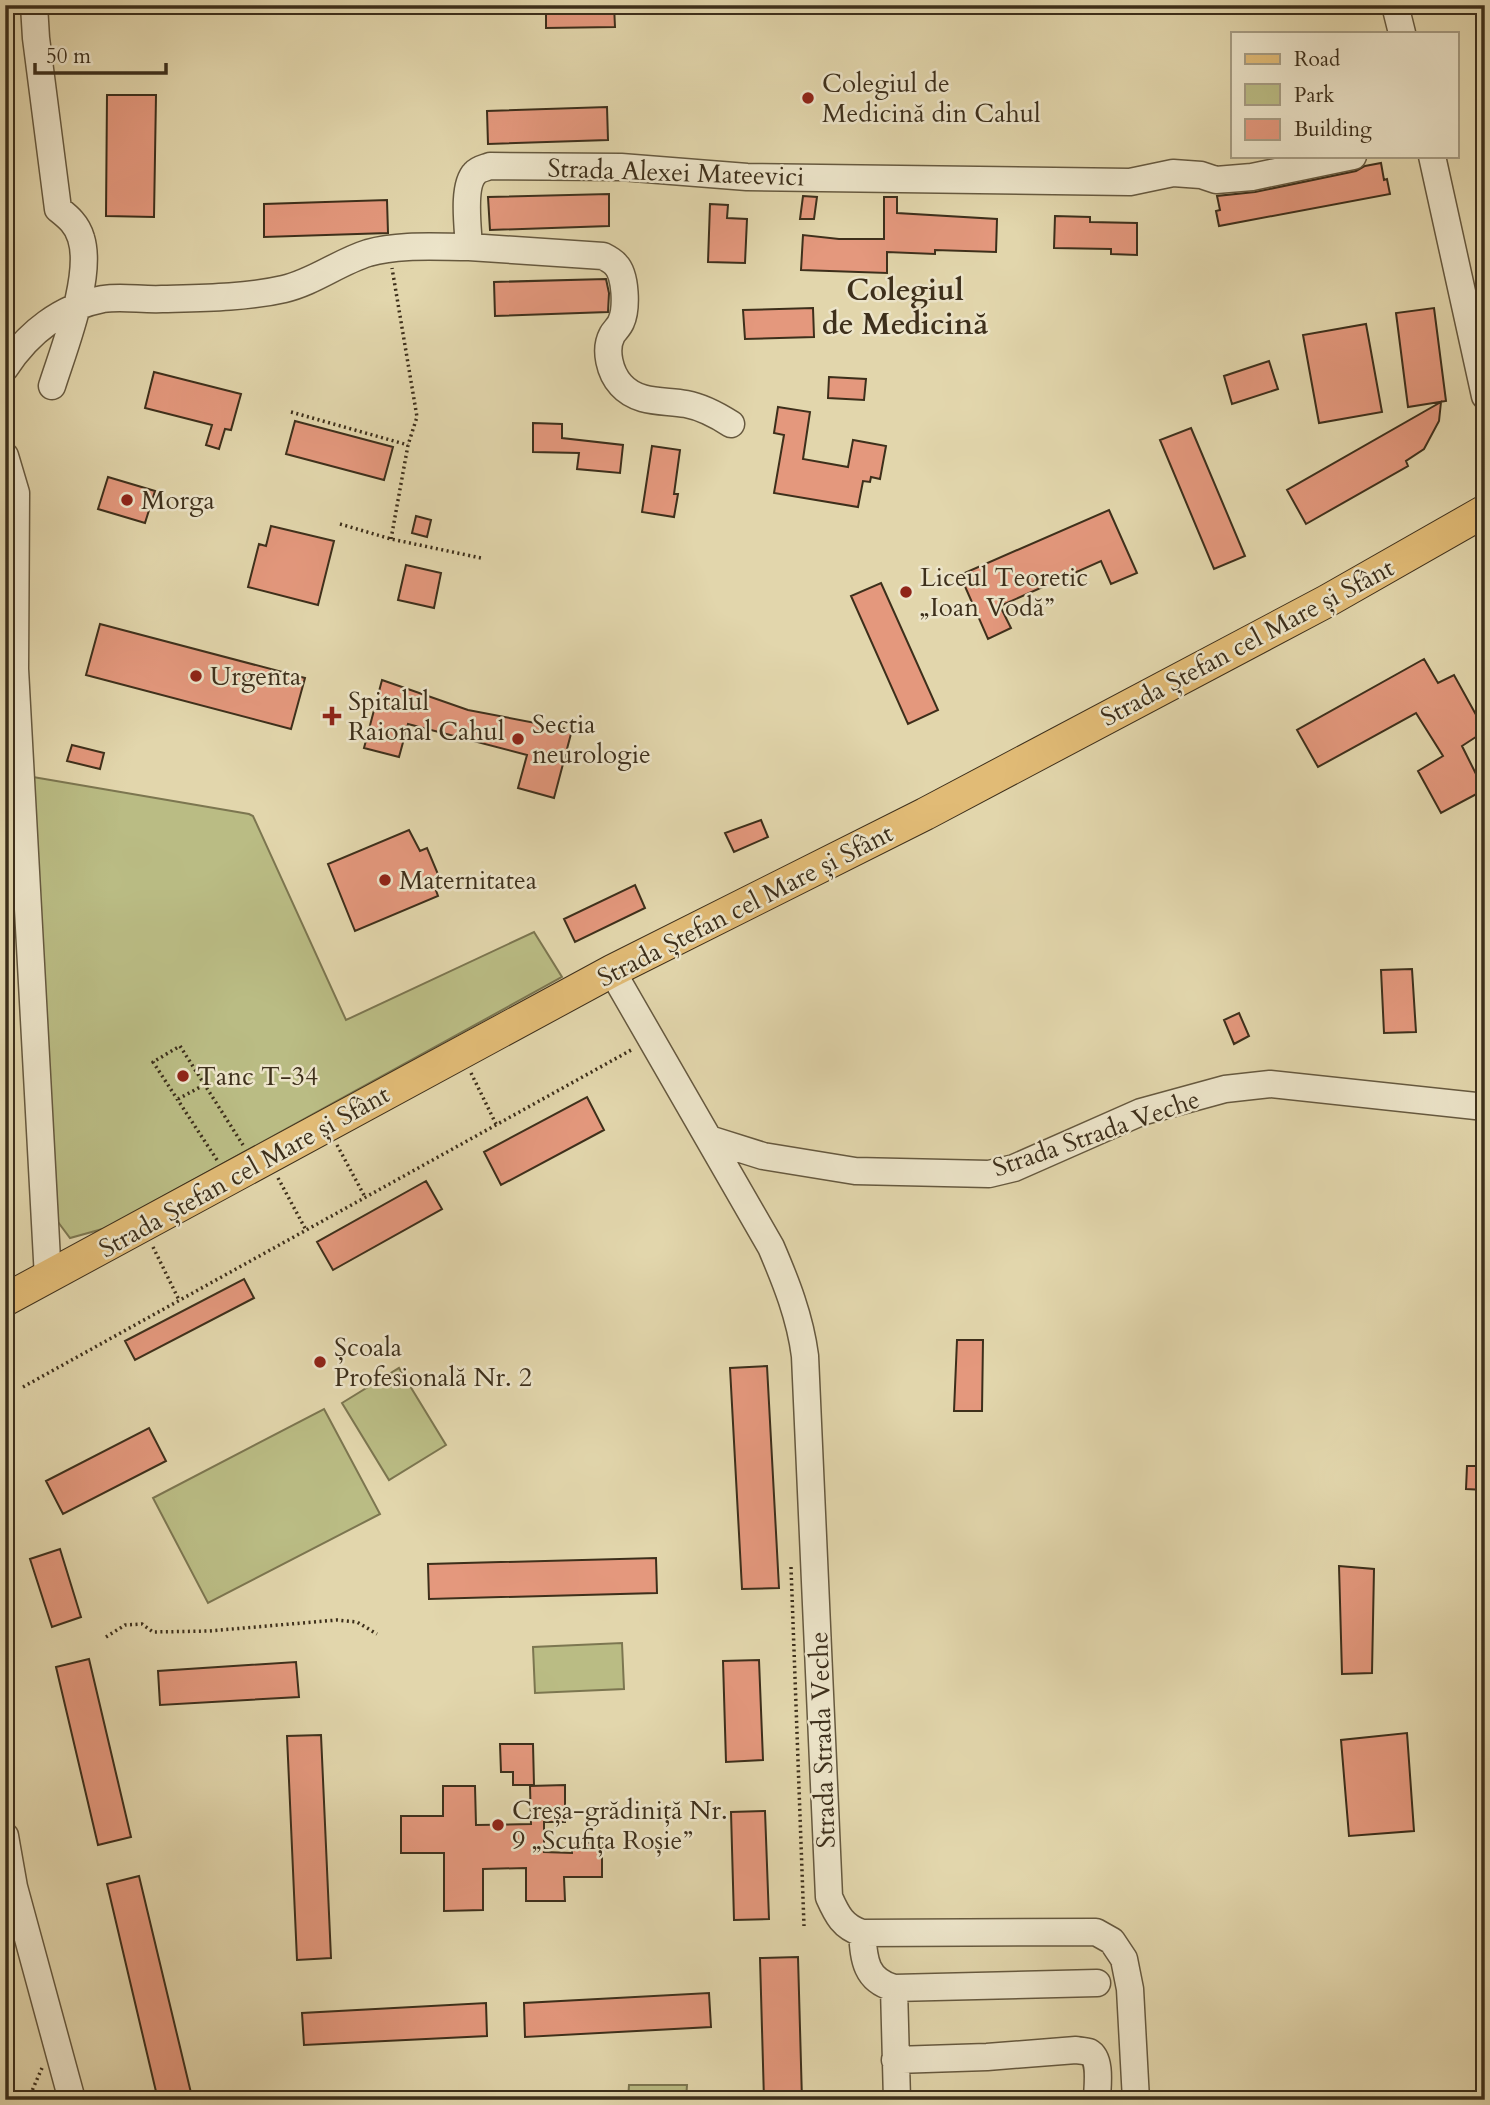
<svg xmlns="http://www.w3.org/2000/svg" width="1490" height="2105" font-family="Cardo,serif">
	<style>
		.green { fill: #babc84; stroke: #7c7650; stroke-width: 2 }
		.building { fill: #e4987d; stroke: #3d2f1b; stroke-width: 2 }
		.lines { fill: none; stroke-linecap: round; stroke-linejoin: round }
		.minor-casing { stroke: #66593f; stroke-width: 29 }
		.major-casing { stroke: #3d2f1b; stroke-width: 34 }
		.path { stroke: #3d2f1b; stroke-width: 3.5; stroke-dasharray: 2 3.5; stroke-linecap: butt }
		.minor { stroke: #ece4c9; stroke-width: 26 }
		.major { stroke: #e1bb76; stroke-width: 32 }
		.poi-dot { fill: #8f2418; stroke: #ece4c9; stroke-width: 2.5 }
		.labels { text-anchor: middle; stroke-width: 5; stroke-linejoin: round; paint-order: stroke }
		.poi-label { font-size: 26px; fill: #3d2f1b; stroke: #ece4c9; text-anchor: start }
		.street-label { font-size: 26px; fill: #3d2f1b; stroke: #ece4c9 }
		.quarter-label { font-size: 30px; font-weight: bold; fill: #3d2f1b; stroke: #ece4c9 }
	</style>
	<rect width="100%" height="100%" fill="#e2d6ac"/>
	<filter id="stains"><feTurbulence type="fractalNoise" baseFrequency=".00286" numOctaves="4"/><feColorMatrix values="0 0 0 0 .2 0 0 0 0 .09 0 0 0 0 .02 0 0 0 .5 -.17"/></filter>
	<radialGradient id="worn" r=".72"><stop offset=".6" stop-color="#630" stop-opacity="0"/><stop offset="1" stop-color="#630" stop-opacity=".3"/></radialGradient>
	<path class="green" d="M 33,777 L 249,814 L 253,816 L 346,1020 L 534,932 L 562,977 L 106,1228 L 70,1238 L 58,1222 Z
		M 399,1368 L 446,1445 L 389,1480 L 342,1403 Z
		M 324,1409 L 380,1514 L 208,1603 L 153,1498 Z
		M 622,1643 L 624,1689 L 535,1693 L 533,1647 Z
		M 629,2085 L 687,2085 L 686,2100 L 628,2100 Z"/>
	<path class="building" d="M 546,5 L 614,5 L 615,27 L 546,28 Z
		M 107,95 L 156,95 L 154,217 L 106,216 Z
		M 607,107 L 608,140 L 488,144 L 487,111 Z
		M 1381,163 L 1384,180 L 1387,179 L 1390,194 L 1219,226 L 1216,211 L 1220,210 L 1217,196 L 1255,192 L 1356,171 L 1365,166 Z
		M 609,194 L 609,226 L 490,230 L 488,197 Z
		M 803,196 L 817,197 L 814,219 L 800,219 Z
		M 884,197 L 897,197 L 897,213 L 997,219 L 996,252 L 935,250 L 935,254 L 887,252 L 887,273 L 801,270 L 803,235 L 839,239 L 884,239 Z
		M 387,200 L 388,233 L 264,237 L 264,204 Z
		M 710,204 L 728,205 L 727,218 L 747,219 L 745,263 L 708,262 Z
		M 1055,216 L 1090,217 L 1090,222 L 1137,223 L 1137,255 L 1111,254 L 1111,249 L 1054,248 Z
		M 606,279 L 609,293 L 608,312 L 495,316 L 494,282 Z
		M 813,308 L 814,337 L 745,339 L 743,310 Z
		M 1434,308 L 1446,401 L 1408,407 L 1396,313 Z
		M 1366,324 L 1382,412 L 1319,423 L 1303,335 Z
		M 1269,361 L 1278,389 L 1232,404 L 1224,376 Z
		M 154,372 L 241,394 L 231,430 L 225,429 L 219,449 L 206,445 L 212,425 L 145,408 Z
		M 829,377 L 866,379 L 864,400 L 828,398 Z
		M 1441,402 L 1439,421 L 1424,449 L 1406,461 L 1408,466 L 1306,524 L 1287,490 Z
		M 778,407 L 810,412 L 803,459 L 848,467 L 853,440 L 886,446 L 880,479 L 871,477 L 870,482 L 863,481 L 858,507 L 774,493 L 784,435 L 774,433 Z
		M 295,421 L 393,447 L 384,480 L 286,454 Z
		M 533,423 L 562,424 L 562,438 L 623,445 L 620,473 L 577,469 L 579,453 L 533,452 Z
		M 1191,428 L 1245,556 L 1214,569 L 1160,440 Z
		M 652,446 L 680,450 L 674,494 L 678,494 L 674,517 L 642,512 Z
		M 108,477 L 155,491 L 145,523 L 98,509 Z
		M 1109,510 L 1137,573 L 1111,584 L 1101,561 L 1000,606 L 1011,628 L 988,639 L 960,575 Z
		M 416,516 L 431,520 L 427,537 L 412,533 Z
		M 271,526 L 334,541 L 318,605 L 248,587 L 259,544 L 266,546 Z
		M 406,565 L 441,573 L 434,608 L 398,600 Z
		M 881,583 L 938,710 L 908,724 L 851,596 Z
		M 100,624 L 305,678 L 291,729 L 86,675 Z
		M 1424,659 L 1438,683 L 1454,675 L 1485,731 L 1462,746 L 1484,790 L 1441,813 L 1418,771 L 1443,756 L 1416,713 L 1318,767 L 1297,730 Z
		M 382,680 L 468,710 L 572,730 L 554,798 L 518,788 L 527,755 L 408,724 L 399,757 L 364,748 Z
		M 72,745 L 104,753 L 100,769 L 67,761 Z
		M 761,820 L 768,837 L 734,852 L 725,833 Z
		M 409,830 L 420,851 L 427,848 L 440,879 L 433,882 L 438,896 L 355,931 L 328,864 Z
		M 635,885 L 645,908 L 575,942 L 564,919 Z
		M 1412,969 L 1416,1032 L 1384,1033 L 1381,970 Z
		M 1239,1013 L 1249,1036 L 1234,1044 L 1224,1020 Z
		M 587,1097 L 604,1130 L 501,1185 L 484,1152 Z
		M 426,1181 L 442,1209 L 333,1270 L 317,1242 Z
		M 244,1279 L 254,1298 L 135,1360 L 125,1341 Z
		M 957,1340 L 983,1340 L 982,1411 L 954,1411 Z
		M 767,1366 L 779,1588 L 742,1589 L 730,1368 Z
		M 149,1428 L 166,1461 L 63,1514 L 46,1481 Z
		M 1467,1466 L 1485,1466 L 1485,1490 L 1466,1489 Z
		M 60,1549 L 81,1617 L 52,1627 L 30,1559 Z
		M 656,1558 L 657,1593 L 429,1599 L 428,1564 Z
		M 1339,1566 L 1374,1569 L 1372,1673 L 1342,1674 Z
		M 89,1659 L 131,1837 L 98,1845 L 56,1667 Z
		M 759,1660 L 763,1760 L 726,1762 L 723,1661 Z
		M 296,1662 L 299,1697 L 160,1705 L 158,1671 Z
		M 1407,1733 L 1414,1831 L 1349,1836 L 1341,1740 Z
		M 321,1735 L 331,1958 L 297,1960 L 287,1736 Z
		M 500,1744 L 533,1744 L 534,1785 L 513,1785 L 513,1772 L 501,1772 Z
		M 565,1785 L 565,1822 L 544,1822 L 544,1852 L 572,1853 L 572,1843 L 602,1843 L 602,1877 L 564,1877 L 565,1901 L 526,1901 L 526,1868 L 483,1869 L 483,1910 L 444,1911 L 444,1853 L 401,1853 L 401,1816 L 443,1816 L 443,1786 L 475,1786 L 476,1825 L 531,1824 L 530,1786 Z
		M 765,1811 L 769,1919 L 734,1920 L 731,1812 Z
		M 139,1876 L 192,2097 L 182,2100 L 158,2100 L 107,1884 Z
		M 798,1957 L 802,2100 L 764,2100 L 760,1958 Z
		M 709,1993 L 711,2027 L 525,2037 L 524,2003 Z
		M 486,2003 L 487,2036 L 304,2045 L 302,2013 Z"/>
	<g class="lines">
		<g class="minor-casing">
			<path id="minor" d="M 34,5 L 36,38 L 58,209 C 68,217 77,224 81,238 C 93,276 64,348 52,386
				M 1395,5 L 1402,33
				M 1432,156 L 1485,396
				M 469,247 L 603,256 C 607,258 613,261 616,265 C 626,275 627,309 621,322 C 619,327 614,331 612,335 C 604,350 610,373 621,385 C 638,404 664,400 686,404 C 702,407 717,415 731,424
				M 5,368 C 28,333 61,307 103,299 C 122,296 142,300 162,299 C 202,298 245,298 284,289 C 314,282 339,262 368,253 C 400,244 436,247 469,247 C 468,228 462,186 475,173 C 478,169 485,168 490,166 L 621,167 L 747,177 L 1130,182 L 1173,173 L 1201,175 L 1216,180 L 1252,177 L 1353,156
				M 5,456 L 16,493 L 15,669 L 48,1278
				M 612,971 L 771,1247 C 786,1282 800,1317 805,1356 L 829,1897 C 837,1915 843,1927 862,1933 L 1096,1932 L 1112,1941 L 1124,1959 L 1130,1989 L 1136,2100
				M 709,1139 L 763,1156 L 855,1171 L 989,1174 L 1014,1168 L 1141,1112 L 1225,1089 L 1270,1084 L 1485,1107
				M 5,1836 L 14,1887 L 72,2100
				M 862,1933 C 864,1959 865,1980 894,1988 L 1097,1983
				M 894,1988 L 897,2100
				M 895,2060 L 987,2057 L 1076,2050 C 1081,2051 1085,2051 1089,2052 C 1102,2059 1097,2088 1097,2100"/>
		</g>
		<g class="major-casing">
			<path id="major" d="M 5,1300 L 612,971 L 925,814 L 1327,601 L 1485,511"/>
		</g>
		<path class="path" d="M 291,412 L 408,445
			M 340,524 L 391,539 L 481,558
			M 391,539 L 408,445 L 417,417 L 392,268
			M 471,1073 L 496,1124
			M 178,1099 L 204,1085
			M 337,1145 L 365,1197
			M 217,1160 L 153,1062 L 180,1046 L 243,1145
			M 278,1178 L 306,1230
			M 153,1247 L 179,1300
			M 23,1387 L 633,1049
			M 791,1567 L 804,1926
			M 106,1637 L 125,1625 L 142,1624 L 153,1632 L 209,1631 L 337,1620 L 357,1622 L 377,1634
			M 28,2100 L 42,2068"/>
		<use href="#minor" class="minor"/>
		<use href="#major" class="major"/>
	</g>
	<g class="poi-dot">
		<circle cx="808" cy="98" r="7"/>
		<circle cx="127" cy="500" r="7"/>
		<circle cx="906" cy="592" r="7"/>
		<circle cx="196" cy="676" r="7"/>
		<path d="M328.5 705.5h7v7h7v7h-7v7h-7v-7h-7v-7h7z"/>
		<circle cx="518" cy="739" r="7"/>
		<circle cx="385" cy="880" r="7"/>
		<circle cx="183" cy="1076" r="7"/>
		<circle cx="320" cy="1362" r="7"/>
		<circle cx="498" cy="1825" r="7"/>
	</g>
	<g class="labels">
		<g class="poi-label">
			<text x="822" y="92">Colegiul de<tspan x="822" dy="30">Medicină din Cahul</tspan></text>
			<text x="141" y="509">Morga</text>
			<text x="920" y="586">Liceul Teoretic<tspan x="920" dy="30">„Ioan Vodă”</tspan></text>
			<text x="210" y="685">Urgenta</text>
			<text x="348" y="710">Spitalul<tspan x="348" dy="30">Raional Cahul</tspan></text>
			<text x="532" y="733">Sectia<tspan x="532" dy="30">neurologie</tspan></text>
			<text x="399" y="889">Maternitatea</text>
			<text x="197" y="1085">Tanc T-34</text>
			<text x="334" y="1356">Școala<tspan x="334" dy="30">Profesională Nr. 2</tspan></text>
			<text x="512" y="1819">Creșa-grădiniță Nr.<tspan x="512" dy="30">9 „Scufița Roșie”</tspan></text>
		</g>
		<g class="street-label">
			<text transform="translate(676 172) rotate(2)" y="9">Strada Alexei Mateevici</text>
			<text transform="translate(1247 642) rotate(-28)" y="9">Strada Ștefan cel Mare și Sfânt</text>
			<text transform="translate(745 905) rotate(-27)" y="9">Strada Ștefan cel Mare și Sfânt</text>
			<text transform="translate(1096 1133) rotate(-19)" y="9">Strada Strada Veche</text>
			<text transform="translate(244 1171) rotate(-29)" y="9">Strada Ștefan cel Mare și Sfânt</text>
			<text transform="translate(822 1740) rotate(-92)" y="9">Strada Strada Veche</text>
		</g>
		<g class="quarter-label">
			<text x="905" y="300">Colegiul<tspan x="905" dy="34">de Medicină</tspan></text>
		</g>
	</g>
	<rect width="1490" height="2105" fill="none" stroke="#e2d6ac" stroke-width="28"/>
	<rect x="7" y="7" width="1476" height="2091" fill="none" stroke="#3d2f1b" stroke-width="3.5"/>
	<rect x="14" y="14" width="1462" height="2077" fill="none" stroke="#3d2f1b" stroke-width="2"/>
	<rect x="1231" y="32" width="228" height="126" fill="#ece4c9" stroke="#a69c83" stroke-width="2"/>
	<rect x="1245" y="54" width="35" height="10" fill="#e1bb76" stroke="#a69c83" stroke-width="2"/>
	<text x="1294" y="66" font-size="21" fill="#3d2f1b">Road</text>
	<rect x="1245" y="84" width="35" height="21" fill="#babc84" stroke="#a69c83" stroke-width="2"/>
	<text x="1294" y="102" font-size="21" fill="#3d2f1b">Park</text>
	<rect x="1245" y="119" width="35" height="21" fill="#e4987d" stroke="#a69c83" stroke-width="2"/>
	<text x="1294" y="136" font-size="21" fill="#3d2f1b">Building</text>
	<path d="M35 63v10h131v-10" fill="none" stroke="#3d2f1b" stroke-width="3.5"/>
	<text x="46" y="63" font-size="21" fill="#3d2f1b" stroke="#ece4c9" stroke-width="5" paint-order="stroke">50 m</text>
	<rect width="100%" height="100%" filter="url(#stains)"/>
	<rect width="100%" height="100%" fill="url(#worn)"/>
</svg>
